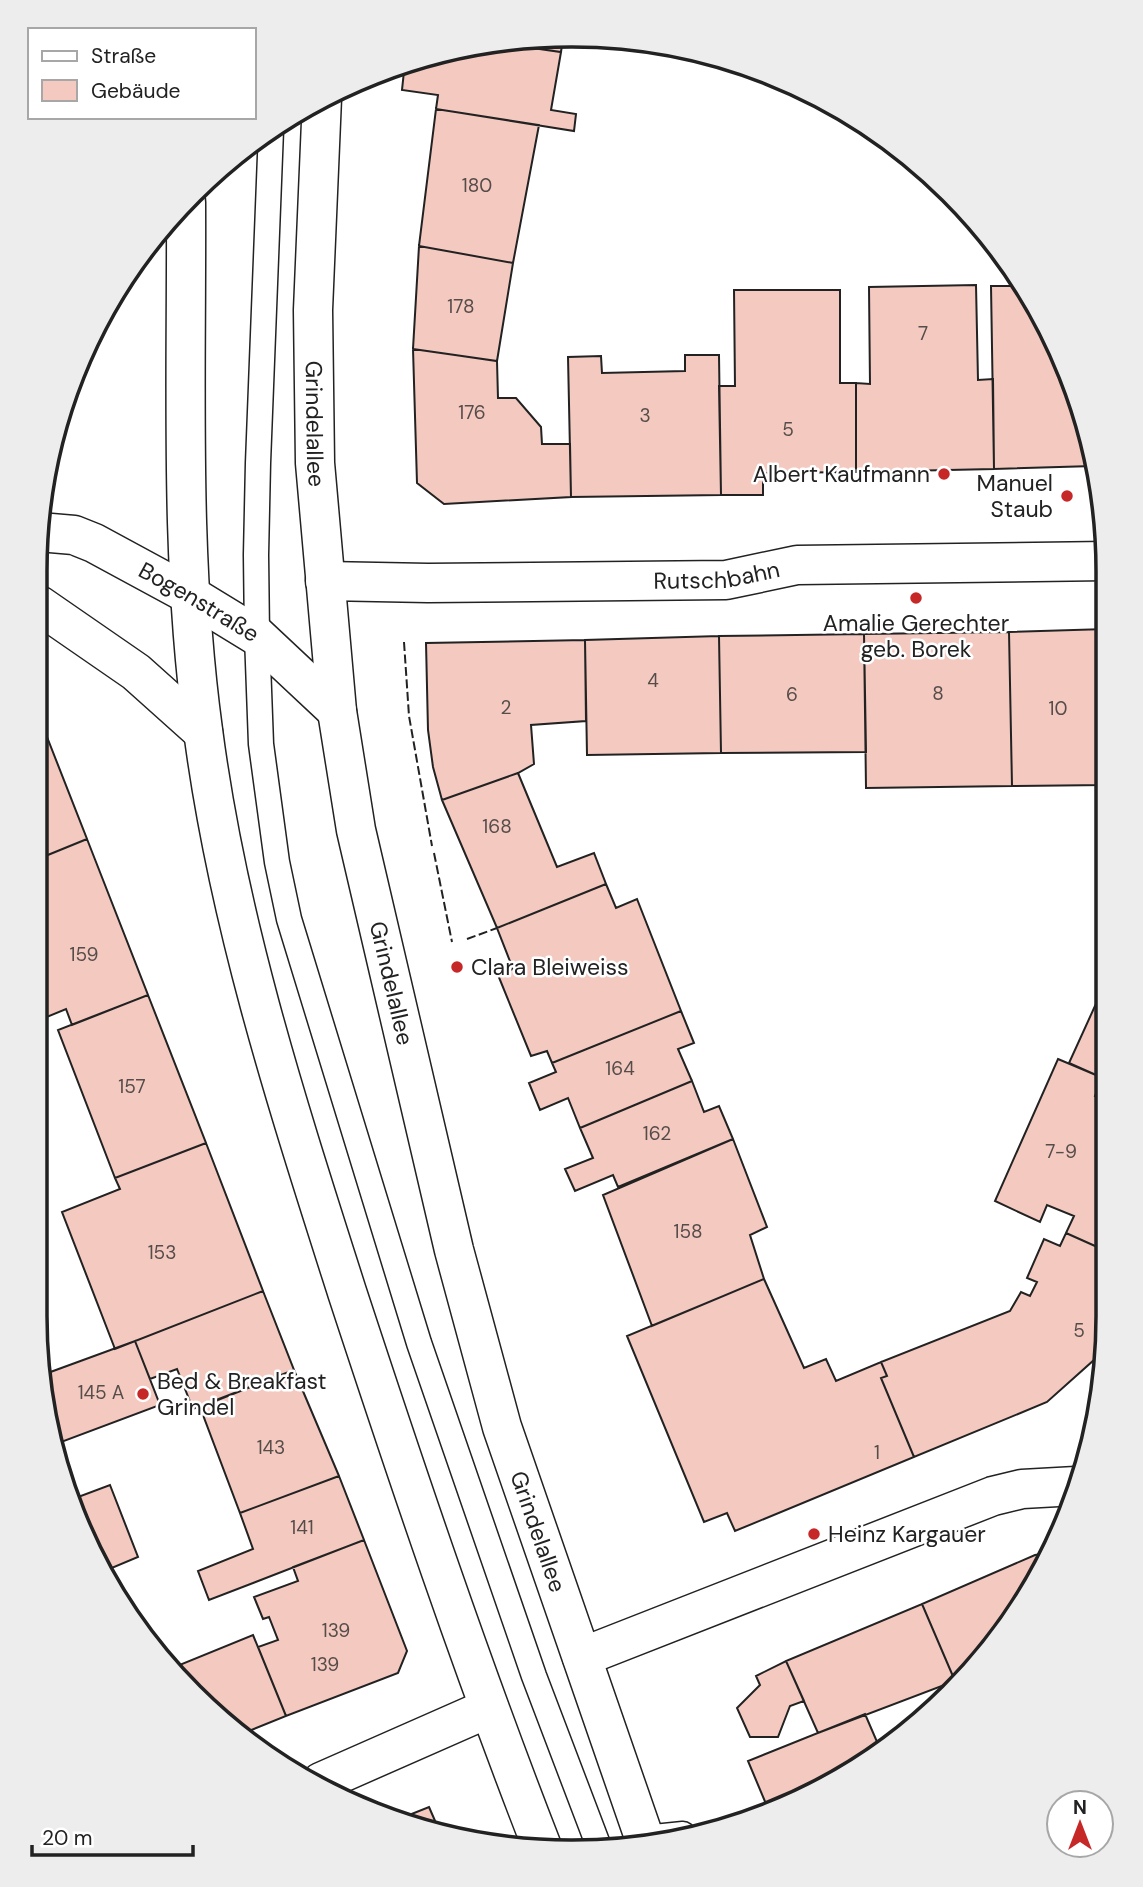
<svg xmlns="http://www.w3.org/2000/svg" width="1143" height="1887" font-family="'DM Sans',sans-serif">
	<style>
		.building { fill: #f3c9c0; stroke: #222; stroke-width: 2 }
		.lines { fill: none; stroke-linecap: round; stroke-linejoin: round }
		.service-casing { stroke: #222; stroke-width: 27 }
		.minor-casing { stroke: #222; stroke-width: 41 }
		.tertiary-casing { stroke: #222; stroke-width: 41 }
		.primary-casing { stroke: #222; stroke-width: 41 }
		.service { stroke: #fff; stroke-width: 24 }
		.minor { stroke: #fff; stroke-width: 38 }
		.tertiary { stroke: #fff; stroke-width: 38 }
		.primary { stroke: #fff; stroke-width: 38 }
		.fence { stroke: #222; stroke-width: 2; stroke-dasharray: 9 3.5; stroke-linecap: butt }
		.poi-dot { fill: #c62828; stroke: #fff; stroke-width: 2.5 }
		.labels { text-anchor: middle; stroke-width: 5; stroke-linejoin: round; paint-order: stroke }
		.number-label { font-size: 19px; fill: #564c4a }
		.street-label { font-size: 23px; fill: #222; stroke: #fff }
		.poi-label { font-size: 23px; fill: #222; stroke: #fff; text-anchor: start }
		.rim { fill: none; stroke: #222; stroke-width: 3.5 }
	</style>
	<rect width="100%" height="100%" fill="#fff"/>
	<path class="building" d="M 563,38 L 561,52 L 490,42 L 501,40 Z
		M 490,42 L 561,52 L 551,110 L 576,114 L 574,131 L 436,109 L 438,95 L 402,90 L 405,62 Z
		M 436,109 L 539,125 L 513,263 L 419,246 Z
		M 419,246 L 513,263 L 497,361 L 413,349 Z
		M 976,285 L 978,380 L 993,379 L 994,469 L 856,472 L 856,383 L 870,384 L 869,287 Z
		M 991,286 L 1023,286 L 1036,304 L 1080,399 L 1093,466 L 994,469 Z
		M 734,290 L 840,290 L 840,383 L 856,383 L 856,472 L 763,473 L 763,495 L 721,495 L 719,386 L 735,386 Z
		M 413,349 L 497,361 L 498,398 L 516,398 L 541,427 L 542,444 L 570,444 L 571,497 L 444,504 L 417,483 Z
		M 685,355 L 719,355 L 721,495 L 571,497 L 568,357 L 601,356 L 602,373 L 685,371 Z
		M 1106,629 L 1106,785 L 1012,786 L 1009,632 Z
		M 1009,632 L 1012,786 L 866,788 L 864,634 Z
		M 864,634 L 866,752 L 721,753 L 719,636 Z
		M 719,636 L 721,753 L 587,755 L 585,640 Z
		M 585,640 L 586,721 L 531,725 L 534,764 L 518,773 L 442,800 L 433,767 L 428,730 L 426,643 Z
		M 38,714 L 87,839 L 38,859 Z
		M 518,773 L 557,867 L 594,853 L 606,884 L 497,928 L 442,800 Z
		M 87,839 L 148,995 L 72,1025 L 66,1009 L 37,1021 L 38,859 Z
		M 606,884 L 616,908 L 637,899 L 681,1011 L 552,1063 L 547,1051 L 531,1056 L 498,975 L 513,969 L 497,928 Z
		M 1105,984 L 1105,1079 L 1069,1063 Z
		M 148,995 L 206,1143 L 115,1178 L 58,1030 Z
		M 681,1011 L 694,1043 L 678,1049 L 692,1081 L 580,1128 L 568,1098 L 540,1110 L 529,1083 L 556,1072 L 552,1063 Z
		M 1058,1059 L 1103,1078 L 1095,1096 L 1105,1101 L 1104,1250 L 1066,1233 L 1074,1216 L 1047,1205 L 1040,1222 L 995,1201 Z
		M 692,1081 L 704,1112 L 719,1106 L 733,1139 L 618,1187 L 613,1175 L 575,1191 L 565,1169 L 593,1158 L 580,1128 Z
		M 733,1139 L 767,1227 L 750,1235 L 764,1279 L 652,1326 L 603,1195 Z
		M 206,1143 L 263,1291 L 115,1349 L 62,1212 L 120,1189 L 115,1178 Z
		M 1066,1233 L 1104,1250 L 1104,1344 L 1095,1359 L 1047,1402 L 914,1457 L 881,1378 L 887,1376 L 881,1362 L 1010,1311 L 1021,1292 L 1030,1296 L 1037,1282 L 1027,1278 L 1044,1239 L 1060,1246 Z
		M 764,1279 L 804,1368 L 826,1359 L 836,1381 L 881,1362 L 887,1376 L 881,1378 L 914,1457 L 735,1531 L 727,1513 L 704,1522 L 627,1336 Z
		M 263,1291 L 294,1370 L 193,1409 L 177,1369 L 150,1379 L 135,1341 Z
		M 135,1341 L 160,1405 L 56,1444 L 45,1374 Z
		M 294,1370 L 339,1476 L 240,1513 L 200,1407 Z
		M 339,1476 L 364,1540 L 209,1600 L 198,1571 L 253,1549 L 240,1513 Z
		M 110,1485 L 138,1557 L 107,1570 L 70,1500 Z
		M 364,1540 L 407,1651 L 398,1673 L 286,1716 L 258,1647 L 278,1640 L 269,1617 L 263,1619 L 254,1597 L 298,1581 L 293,1567 Z
		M 1048,1553 L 997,1642 L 955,1681 L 922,1604 L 1035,1555 Z
		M 922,1604 L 955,1681 L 818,1733 L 786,1661 Z
		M 253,1635 L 286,1716 L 239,1735 L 172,1668 Z
		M 786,1661 L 804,1701 L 790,1706 L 778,1737 L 750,1737 L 737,1708 L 760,1685 L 756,1676 Z
		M 865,1714 L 881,1751 L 870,1761 L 769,1811 L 748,1761 Z
		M 429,1807 L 439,1830 L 394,1821 Z"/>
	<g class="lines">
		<g class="service-casing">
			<path id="service" d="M 271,130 L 258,463 L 256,555 L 257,636 L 261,744 L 277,862 L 289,919 L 419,1343 L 534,1676 L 599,1847
				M 644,1838 L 683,1834"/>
		</g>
		<g class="minor-casing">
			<g id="minor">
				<path id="s1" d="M 325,581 L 428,583 L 726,580 L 797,565 L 1107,561"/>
				<path d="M 582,1657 L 993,1496 L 1022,1489 L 1076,1486"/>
				<path d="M 321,1782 L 489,1708"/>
			</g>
		</g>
		<g class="tertiary-casing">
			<g id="tertiary">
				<path id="s2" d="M 39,532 L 74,535 L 94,543 L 190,595 L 257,636 L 337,711"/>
				<path d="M 39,605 L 136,672 L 203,732"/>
			</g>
		</g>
		<g class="primary-casing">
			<g id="primary">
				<path id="s3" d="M 322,98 L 313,310 L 315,463 L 337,711 L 356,830 L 454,1250 L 502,1427 L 645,1840"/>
				<path d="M 186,202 C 187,378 179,555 203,730 C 228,923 288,1107 347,1292 C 408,1478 471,1665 542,1847"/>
			</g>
		</g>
		<use href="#service" class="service"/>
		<use href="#minor" class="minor"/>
		<use href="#tertiary" class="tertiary"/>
		<use href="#primary" class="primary"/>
		<path class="fence" d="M 404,642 L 409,716 L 432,846
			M 434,853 L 452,942
			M 467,939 L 497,928"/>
	</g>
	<g class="poi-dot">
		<circle cx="944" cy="474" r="7"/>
		<circle cx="1067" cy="496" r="7"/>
		<circle cx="916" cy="598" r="7"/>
		<circle cx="457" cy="967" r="7"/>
		<circle cx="143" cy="1394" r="7"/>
		<circle cx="814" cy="1534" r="7"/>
	</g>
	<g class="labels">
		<g class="number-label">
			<text x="477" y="192">180</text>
			<text x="461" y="313">178</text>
			<text x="923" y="340">7</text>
			<text x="472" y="419">176</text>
			<text x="645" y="422">3</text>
			<text x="788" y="436">5</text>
			<text x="653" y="687">4</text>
			<text x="938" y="700">8</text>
			<text x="792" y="701">6</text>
			<text x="506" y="714">2</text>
			<text x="1058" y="715">10</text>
			<text x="497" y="833">168</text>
			<text x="84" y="961">159</text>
			<text x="620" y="1075">164</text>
			<text x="132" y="1093">157</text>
			<text x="657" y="1140">162</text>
			<text x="1061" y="1158">7-9</text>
			<text x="688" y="1238">158</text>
			<text x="162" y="1259">153</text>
			<text x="1079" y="1337">5</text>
			<text x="101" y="1399">145 A</text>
			<text x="271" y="1454">143</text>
			<text x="877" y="1459">1</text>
			<text x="302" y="1534">141</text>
			<text x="336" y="1637">139</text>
			<text x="325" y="1671">139</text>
		</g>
		<g class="street-label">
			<text dy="8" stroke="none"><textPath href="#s3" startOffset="326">Grindelallee</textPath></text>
			<text dy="8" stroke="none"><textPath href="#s1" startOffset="392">Rutschbahn</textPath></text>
			<text dy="8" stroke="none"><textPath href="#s2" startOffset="177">Bogenstraße</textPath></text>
			<text dy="8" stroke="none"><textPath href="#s3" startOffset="892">Grindelallee</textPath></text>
			<text dy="8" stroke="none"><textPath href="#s3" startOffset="1460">Grindelallee</textPath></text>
		</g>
		<g class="poi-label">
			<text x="930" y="482" text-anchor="end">Albert Kaufmann</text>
			<text x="1053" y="491" text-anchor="end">Manuel<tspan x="1053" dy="26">Staub</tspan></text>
			<text x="916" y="631" text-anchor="middle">Amalie Gerechter<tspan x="916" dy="26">geb. Borek</tspan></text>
			<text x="471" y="975">Clara Bleiweiss</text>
			<text x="157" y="1389">Bed &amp; Breakfast<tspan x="157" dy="26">Grindel</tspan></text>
			<text x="828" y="1542">Heinz Kargauer</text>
		</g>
	</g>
	<path d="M0 0H1143V1887H0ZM571 47H572A524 524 0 0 1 1096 571V1316A524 524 0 0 1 572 1840H571A524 524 0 0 1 47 1316V571A524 524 0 0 1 571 47Z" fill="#ededed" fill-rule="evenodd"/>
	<path class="rim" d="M571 47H572A524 524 0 0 1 1096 571V1316A524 524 0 0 1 572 1840H571A524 524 0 0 1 47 1316V571A524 524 0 0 1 571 47Z"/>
	<rect x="28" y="28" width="228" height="91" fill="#ffffff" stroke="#a7a7a7" stroke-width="2"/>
	<rect x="42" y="51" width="35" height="10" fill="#ffffff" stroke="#a7a7a7" stroke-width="2"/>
	<text x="91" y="63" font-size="21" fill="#222222">Straße</text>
	<rect x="42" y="80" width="35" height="21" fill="#f3c9c0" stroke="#a7a7a7" stroke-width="2"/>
	<text x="91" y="98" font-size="21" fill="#222222">Gebäude</text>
	<g transform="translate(1080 1824)"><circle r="33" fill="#ffffff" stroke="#a7a7a7" stroke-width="2"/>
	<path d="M0-5L12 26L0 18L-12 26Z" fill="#c62828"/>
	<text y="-10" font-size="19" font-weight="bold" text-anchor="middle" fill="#222222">N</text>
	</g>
	<path d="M32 1845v10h161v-10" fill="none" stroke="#222222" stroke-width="3.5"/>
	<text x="42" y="1845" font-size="21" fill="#222222" stroke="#ffffff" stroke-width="5" paint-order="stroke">20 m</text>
</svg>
